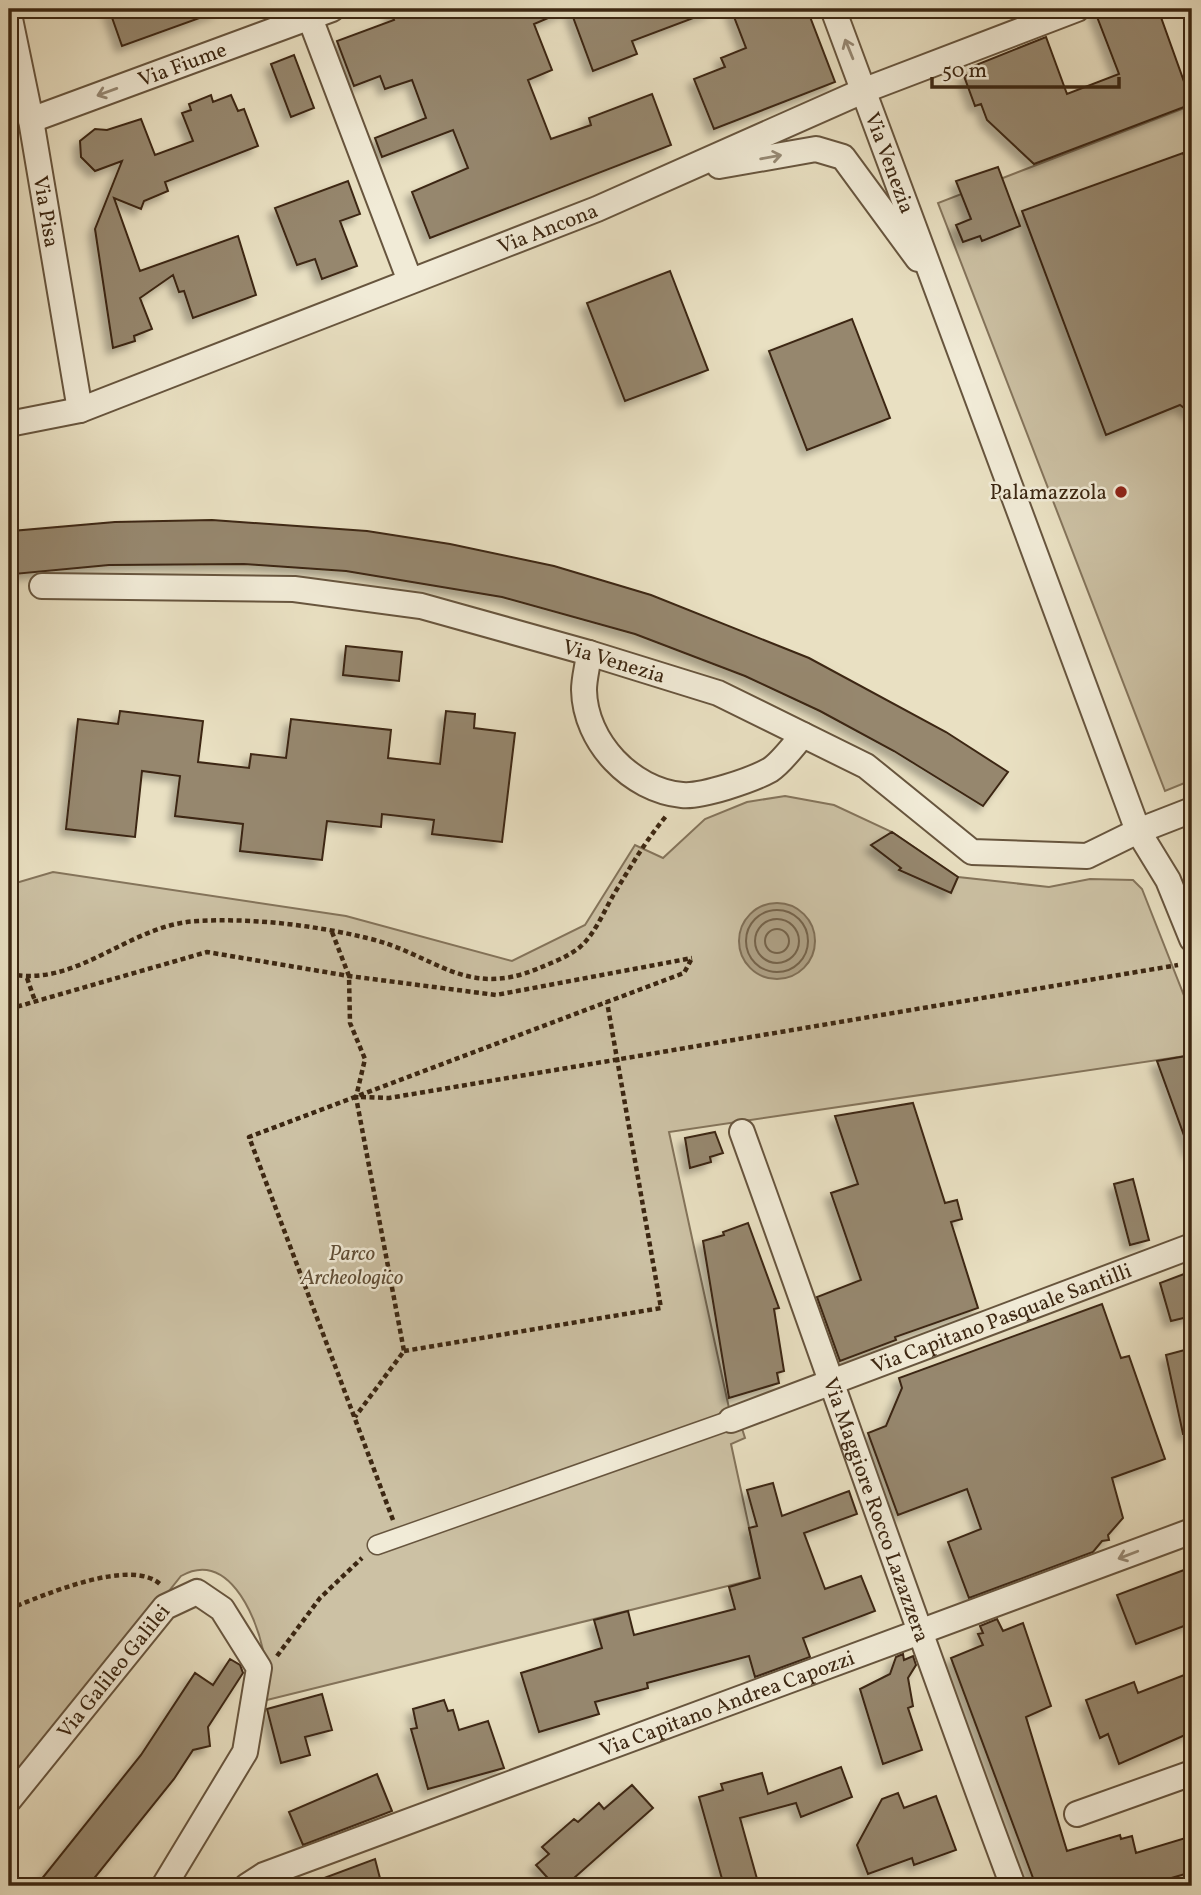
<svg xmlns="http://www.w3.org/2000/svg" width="1201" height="1895" font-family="Vollkorn,serif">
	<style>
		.green { fill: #ccc1a4; stroke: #84745b; stroke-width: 2 }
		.water { fill: #aea186; stroke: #807058; stroke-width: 2 }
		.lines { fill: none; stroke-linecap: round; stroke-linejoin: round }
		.shore { stroke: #75644c; stroke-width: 2 }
		.building { fill: #96876e; stroke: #3c2712; stroke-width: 2; filter: url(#shadow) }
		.pedestrian-casing { stroke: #67553e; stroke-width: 21 }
		.minor-casing { stroke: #67553e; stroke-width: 28 }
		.path { stroke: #3c2712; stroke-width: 4.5; stroke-dasharray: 5 3.5; stroke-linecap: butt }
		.pedestrian { stroke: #f1ebd7; stroke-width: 18 }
		.minor { stroke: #f1ebd7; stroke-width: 24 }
		.oneway { stroke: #968974 }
		.poi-dot { fill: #8f2418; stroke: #f1ebd7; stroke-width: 2.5 }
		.labels { text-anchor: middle; stroke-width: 5; stroke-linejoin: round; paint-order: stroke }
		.street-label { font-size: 21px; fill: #3c2712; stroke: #f1ebd7 }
		.poi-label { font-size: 21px; fill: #3c2712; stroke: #f1ebd7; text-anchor: end }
		.park-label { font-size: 21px; font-style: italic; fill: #604e36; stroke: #f1ebd7 }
	</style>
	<defs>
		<filter id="shadow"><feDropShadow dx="-6" dy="6" stdDeviation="3.5" flood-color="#0004"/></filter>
	</defs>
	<rect width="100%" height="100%" fill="#e9e0c2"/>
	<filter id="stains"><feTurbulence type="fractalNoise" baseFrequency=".00286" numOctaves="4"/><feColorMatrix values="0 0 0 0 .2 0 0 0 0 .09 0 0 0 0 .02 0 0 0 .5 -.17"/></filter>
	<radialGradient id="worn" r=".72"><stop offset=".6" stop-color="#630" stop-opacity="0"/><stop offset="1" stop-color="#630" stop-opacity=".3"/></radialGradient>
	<path class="green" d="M 1192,105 L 1192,780 L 1165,791 L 938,203 Z
		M 785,796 L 834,805 L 892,832 L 958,877 L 1049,887 L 1090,879 L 1133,880 L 1142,889 L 1192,1016 L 1192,1055 L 669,1132 L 729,1408 L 735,1407 L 745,1438 L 731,1444 L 760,1578 L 267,1700 C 266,1684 267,1666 263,1650 C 255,1613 227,1550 181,1576 L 9,1791 L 9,885 L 53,872 L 346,916 L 512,961 L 585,925 L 635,845 L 663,858 L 705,819 L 747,802 Z"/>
	<path class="water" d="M739 941a38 38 0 1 1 76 0a38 38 0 1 1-76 0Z"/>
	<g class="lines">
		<path class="shore" d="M746 941a31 31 0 1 1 62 0a31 31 0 1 1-62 0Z
			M755 941a22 22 0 1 1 44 0a22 22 0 1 1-44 0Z
			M765 941a12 12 0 1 1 24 0a12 12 0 1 1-24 0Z"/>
	</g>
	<path class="building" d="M 109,9 L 218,9 L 219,11 L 122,46 Z
		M 389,9 L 569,9 L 534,24 L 552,70 L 528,80 L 551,139 L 591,125 L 589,118 L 652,94 L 671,145 L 430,238 L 412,192 L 468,168 L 453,130 L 382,157 L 375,138 L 426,118 L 412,80 L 385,89 L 380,76 L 354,86 L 337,41 L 394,20 Z
		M 570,9 L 711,9 L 712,11 L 632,41 L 637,54 L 593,71 Z
		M 731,9 L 807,9 L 835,82 L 714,129 L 694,79 L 725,67 L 721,58 L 746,48 Z
		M 1094,9 L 1158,9 L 1192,104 L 1034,164 L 987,120 L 981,104 L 975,106 L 964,76 L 973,73 L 971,67 L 1046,37 L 1067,94 L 1119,74 Z
		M 294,55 L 314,108 L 291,117 L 271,64 Z
		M 211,95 L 213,102 L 231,95 L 238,111 L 244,109 L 258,146 L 165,182 L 168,191 L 144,201 L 141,209 L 114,198 L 140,271 L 238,236 L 256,295 L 193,318 L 184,291 L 179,292 L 173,275 L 140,298 L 152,329 L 134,336 L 135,341 L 113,348 L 95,229 L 122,161 L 95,171 L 81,157 L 80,141 L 95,129 L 107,130 L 141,119 L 155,155 L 193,141 L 182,113 L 191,110 L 189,104 Z
		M 1183,153 L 1192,178 L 1192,414 L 1180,405 L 1106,435 L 1022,211 Z
		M 998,167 L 1020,226 L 982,241 L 980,236 L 963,242 L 956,225 L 971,219 L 956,181 Z
		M 348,181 L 360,214 L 340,221 L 357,266 L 322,279 L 315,259 L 297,265 L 275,208 Z
		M 670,271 L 708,370 L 625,401 L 587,303 Z
		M 852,319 L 890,418 L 807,450 L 769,351 Z
		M 212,520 L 367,531 L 450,544 L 554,566 L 651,595 L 809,658 L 946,732 L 1008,772 L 983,806 L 894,751 L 820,711 L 745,676 L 635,634 L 502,597 L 346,571 L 244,564 L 109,565 L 14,574 L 12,531 L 115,522 Z
		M 346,646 L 402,652 L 399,681 L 343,675 Z
		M 120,711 L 203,721 L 198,762 L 249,768 L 251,754 L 286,758 L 291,719 L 391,730 L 388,758 L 440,764 L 446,711 L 475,714 L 474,728 L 515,733 L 502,842 L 432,834 L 434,820 L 382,814 L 381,827 L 327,821 L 322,860 L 240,851 L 243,824 L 175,816 L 180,776 L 142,771 L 135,837 L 66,829 L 78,719 L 118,724 Z
		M 892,832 L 958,877 L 951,893 L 899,870 L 901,868 L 871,845 Z
		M 1192,1055 L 1192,1151 L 1190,1152 L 1157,1061 Z
		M 913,1103 L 945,1203 L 957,1200 L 962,1219 L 951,1222 L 978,1308 L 895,1337 L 896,1340 L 840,1361 L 817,1297 L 861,1280 L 831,1193 L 858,1184 L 835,1116 Z
		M 715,1132 L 723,1153 L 710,1157 L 711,1162 L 690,1168 L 685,1138 Z
		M 1133,1179 L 1149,1240 L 1130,1245 L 1114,1184 Z
		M 748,1223 L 779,1308 L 774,1309 L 784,1371 L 777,1373 L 779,1383 L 729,1398 L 703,1241 L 724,1235 L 723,1232 Z
		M 1192,1271 L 1192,1316 L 1171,1321 L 1160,1283 Z
		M 1102,1304 L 1121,1358 L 1129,1356 L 1165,1459 L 1112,1478 L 1123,1518 L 1108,1535 L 1109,1540 L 1102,1541 L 1093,1552 L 969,1598 L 948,1542 L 981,1529 L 967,1489 L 898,1515 L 868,1433 L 886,1426 L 902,1388 L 899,1378 Z
		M 1192,1348 L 1192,1433 L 1183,1434 L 1166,1355 Z
		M 773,1483 L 782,1516 L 849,1491 L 857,1514 L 804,1533 L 825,1589 L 861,1576 L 875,1611 L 803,1638 L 810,1657 L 755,1677 L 749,1656 L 647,1683 L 648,1688 L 595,1702 L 599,1714 L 539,1732 L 521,1673 L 602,1648 L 594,1620 L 628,1611 L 634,1635 L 735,1609 L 729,1587 L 760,1578 L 749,1528 L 757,1526 L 747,1490 Z
		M 1192,1567 L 1192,1623 L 1136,1644 L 1117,1595 Z
		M 997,1619 L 1003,1631 L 1023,1623 L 1051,1706 L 1026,1717 L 1067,1851 L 1120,1835 L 1121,1839 L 1132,1836 L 1136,1853 L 1192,1836 L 1192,1872 L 1144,1886 L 1036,1886 L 951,1658 L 983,1645 L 978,1634 L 983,1633 L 980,1626 Z
		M 903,1654 L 904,1660 L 913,1656 L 916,1665 L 908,1678 L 913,1706 L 908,1708 L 922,1750 L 883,1764 L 860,1689 L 890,1674 L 896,1657 Z
		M 230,1659 L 240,1665 L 243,1673 L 208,1727 L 210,1746 L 193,1750 L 174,1779 L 88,1886 L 36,1886 L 141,1755 L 195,1673 L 213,1685 Z
		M 1192,1672 L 1192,1732 L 1119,1764 L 1108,1734 L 1100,1738 L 1086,1700 L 1134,1682 L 1138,1693 Z
		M 322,1694 L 332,1730 L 305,1737 L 310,1755 L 281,1763 L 267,1709 Z
		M 444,1700 L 448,1711 L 453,1710 L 459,1730 L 488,1721 L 504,1768 L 428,1789 L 411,1729 L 417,1728 L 413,1709 Z
		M 841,1767 L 852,1797 L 801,1817 L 796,1803 L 740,1818 L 759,1886 L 724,1886 L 699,1797 L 723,1790 L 721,1784 L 762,1773 L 768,1794 Z
		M 377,1774 L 392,1811 L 303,1845 L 289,1812 Z
		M 632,1785 L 653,1808 L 565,1886 L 555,1886 L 536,1865 L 549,1854 L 542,1847 L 574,1819 L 578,1822 L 599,1803 L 604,1809 Z
		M 898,1793 L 904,1808 L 936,1796 L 956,1850 L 914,1865 L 912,1858 L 868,1874 L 857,1845 L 882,1799 Z
		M 375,1859 L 382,1886 L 309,1886 L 308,1884 Z"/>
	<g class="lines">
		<g class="pedestrian-casing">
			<path id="pedestrian" d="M 377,1545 L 731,1420"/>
		</g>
		<g class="minor-casing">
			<g id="minor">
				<path id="s1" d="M 833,9 L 1138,831 L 1168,880 L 1192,939"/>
				<path id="s2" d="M 9,14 L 31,120 L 80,410"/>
				<path d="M 310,18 L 410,281"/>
				<path id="s3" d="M 31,120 L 332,9"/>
				<path d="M 719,166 L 816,149 L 843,157 L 918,259"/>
				<path id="s4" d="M 9,424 L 80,410 L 597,209 L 865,90 L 1077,9"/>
				<path id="s5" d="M 42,586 L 294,589 L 421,606 L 589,653 L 718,693 L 866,766 L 972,852 L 1087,856 L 1138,831 L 1192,810"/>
				<path d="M 589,653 C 588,665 584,678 584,690 C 585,742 631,790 682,795 C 702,797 752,780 770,770 C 782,762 793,746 803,735"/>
				<path id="s6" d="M 742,1132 C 833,1383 919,1636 1013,1886"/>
				<path id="s7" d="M 731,1420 L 1192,1246"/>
				<path id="s8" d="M 9,1800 L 165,1607 L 197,1592 L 222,1609 L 259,1668 L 245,1752 L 164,1886"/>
				<path d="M 1077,1814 L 1192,1773"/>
				<path id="s9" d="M 247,1886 L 264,1875 L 1192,1531"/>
			</g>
		</g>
		<path class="path" d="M 332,932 L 349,976 L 350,1023 L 365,1059 L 356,1097 L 404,1351 L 355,1417
			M 9,974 C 79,988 129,924 198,921 C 253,918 313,925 367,938 C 433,953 464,999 537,969 C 551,963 568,957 580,947 C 595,934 604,911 614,894 C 631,866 646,840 667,815
			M 27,978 L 35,1001
			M 9,1009 L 207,952 L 349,976 L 496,995 L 692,958
			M 361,1097 L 389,1098 L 1178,965
			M 404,1351 L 661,1308 L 607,1002
			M 393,1520 L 249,1137 L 684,973 L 692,958
			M 9,1609 C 42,1596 132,1556 161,1585
			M 277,1656 L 320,1598 L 362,1558"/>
		<use href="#pedestrian" class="pedestrian"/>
		<use href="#minor" class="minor"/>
	</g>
	<defs><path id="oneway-shaft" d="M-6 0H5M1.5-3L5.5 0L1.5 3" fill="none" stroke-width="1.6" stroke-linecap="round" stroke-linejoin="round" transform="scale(1.75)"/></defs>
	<g class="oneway">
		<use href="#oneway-shaft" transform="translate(849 49) rotate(-112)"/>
		<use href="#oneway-shaft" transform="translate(107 92) rotate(160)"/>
		<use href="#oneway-shaft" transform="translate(771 157) rotate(-10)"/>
		<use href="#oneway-shaft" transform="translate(1128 1555) rotate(159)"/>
	</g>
	<circle class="poi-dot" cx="1121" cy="492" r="7"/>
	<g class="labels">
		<g class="street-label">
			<text dy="7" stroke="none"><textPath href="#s3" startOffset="161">Via Fiume</textPath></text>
			<text dy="7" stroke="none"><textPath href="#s1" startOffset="164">Via Venezia</textPath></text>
			<text dy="7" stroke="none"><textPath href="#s2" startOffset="201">Via Pisa</textPath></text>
			<text dy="7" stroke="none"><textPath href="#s4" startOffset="574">Via Ancona</textPath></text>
			<text dy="7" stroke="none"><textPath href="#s5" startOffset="581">Via Venezia</textPath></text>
			<text dy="7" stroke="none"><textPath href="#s7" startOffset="289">Via Capitano Pasquale Santilli</textPath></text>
			<text dy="7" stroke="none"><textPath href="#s6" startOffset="401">Via Maggiore Rocco Lazazzera</textPath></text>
			<text dy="7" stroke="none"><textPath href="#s8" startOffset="166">Via Galileo Galilei</textPath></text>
			<text dy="7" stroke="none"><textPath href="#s9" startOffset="514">Via Capitano Andrea Capozzi</textPath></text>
		</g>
		<g class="poi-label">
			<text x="1107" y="499">Palamazzola</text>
		</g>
		<g class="park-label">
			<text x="352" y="1260">Parco<tspan x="352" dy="24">Archeologico</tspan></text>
		</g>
	</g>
	<rect width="1201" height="1895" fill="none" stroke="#e9e0c2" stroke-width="35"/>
	<rect x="10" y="10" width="1180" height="1874" fill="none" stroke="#3c2712" stroke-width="3.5"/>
	<rect x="18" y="18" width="1166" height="1860" fill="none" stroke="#3c2712" stroke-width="2"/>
	<path d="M932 77v10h187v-10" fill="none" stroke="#3c2712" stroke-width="3.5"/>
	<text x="942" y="77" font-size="21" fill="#3c2712" stroke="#f1ebd7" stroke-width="5" paint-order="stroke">50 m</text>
	<rect width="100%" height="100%" filter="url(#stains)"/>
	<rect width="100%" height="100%" fill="url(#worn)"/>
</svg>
